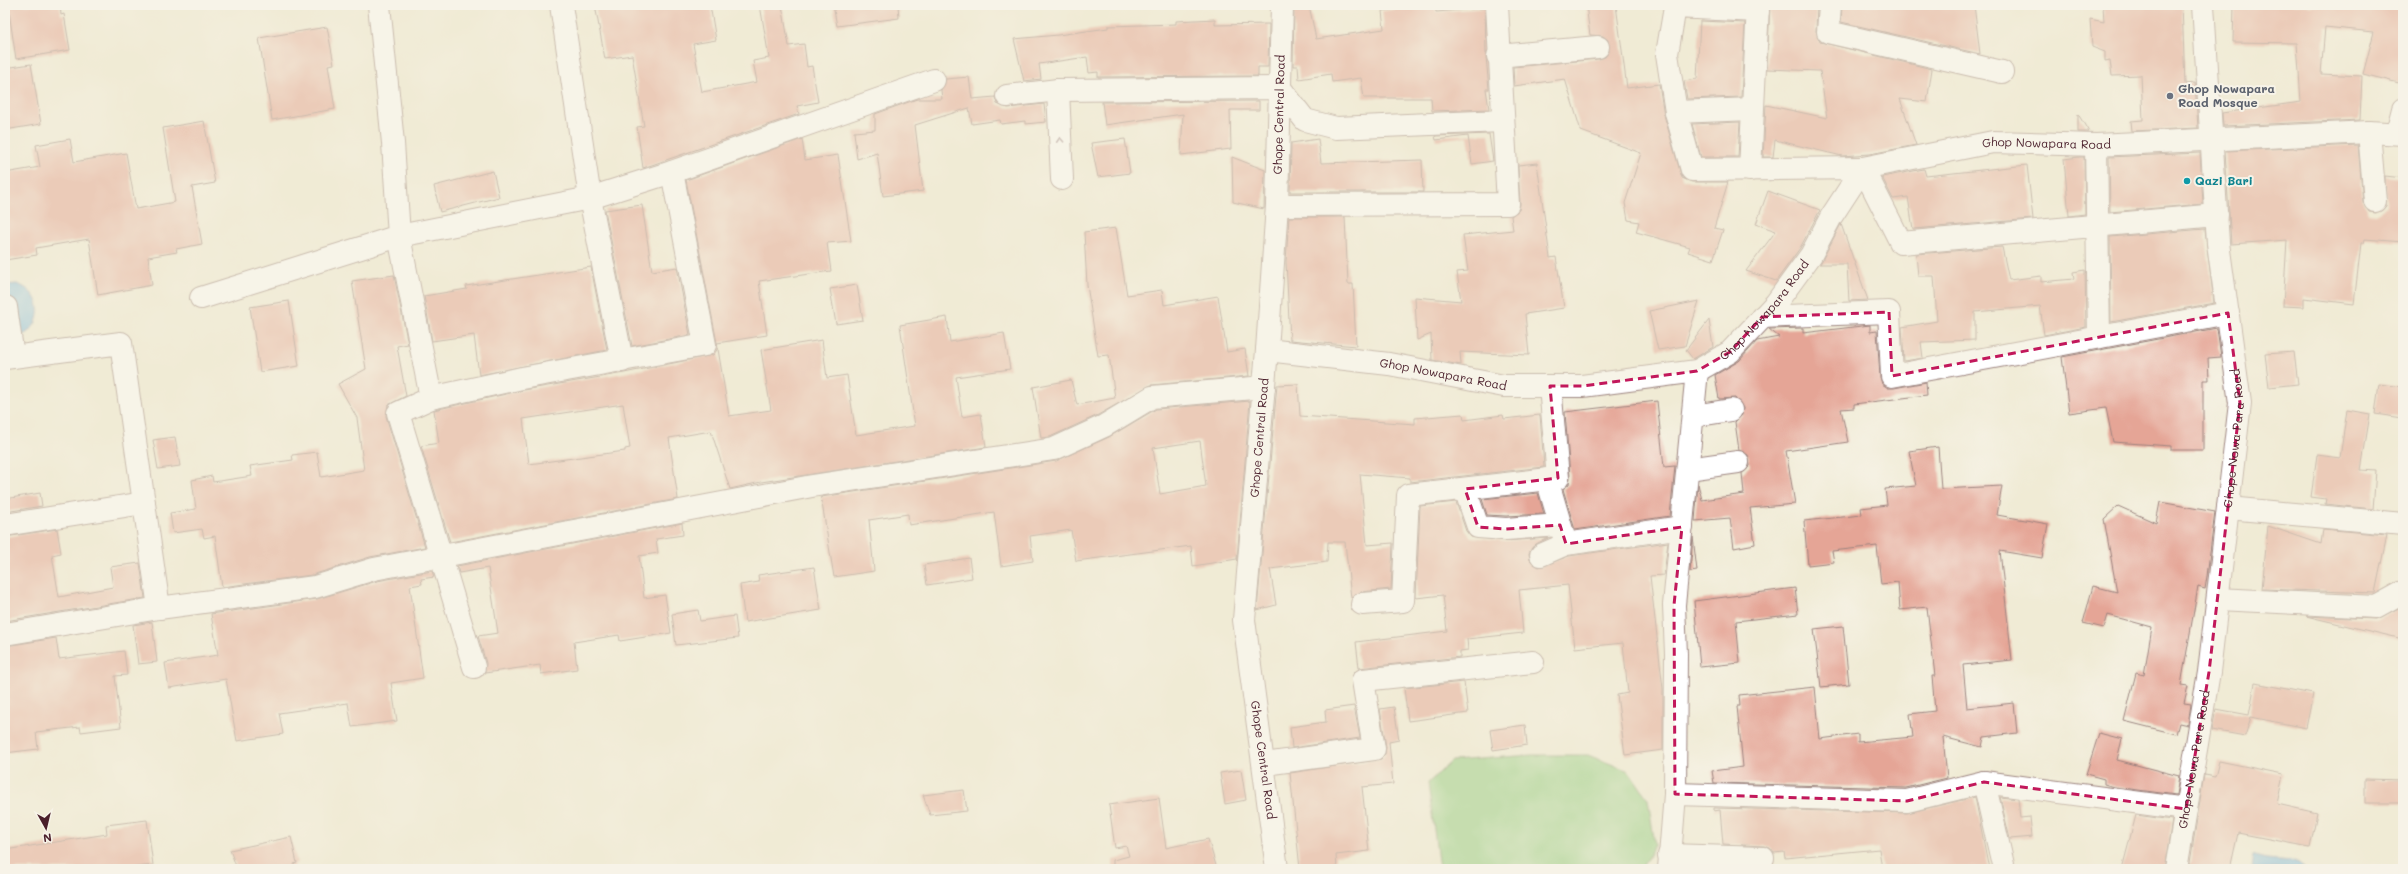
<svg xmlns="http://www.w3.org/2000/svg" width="2408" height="874" font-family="Mali,sans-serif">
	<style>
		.green { fill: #92cd81; stroke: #6e7656 }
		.water { fill: #68b0df; stroke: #596885 }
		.building { fill: #e5a596; fill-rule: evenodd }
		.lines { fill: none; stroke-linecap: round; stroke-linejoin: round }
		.street-casing { stroke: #9d8580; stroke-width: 24 }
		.street { stroke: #fff; stroke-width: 22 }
		.oneway { stroke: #ae9aa0 }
		.marked { fill: none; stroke: #c2185b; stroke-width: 3; stroke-dasharray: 8 5; stroke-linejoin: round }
		.worship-dot { fill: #6b7280; stroke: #f7f3e8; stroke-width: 1.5 }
		.culture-dot { fill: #0f9aa8; stroke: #f7f3e8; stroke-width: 1.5 }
		.labels { text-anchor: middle; stroke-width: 4; stroke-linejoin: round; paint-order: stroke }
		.worship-label { font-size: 12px; font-weight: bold; fill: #5b616d; stroke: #f7f3e8; text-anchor: start }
		.street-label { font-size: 12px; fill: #4a1f2b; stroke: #f7f3e8 }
		.culture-label { font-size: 12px; font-weight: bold; fill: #0d838f; stroke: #f7f3e8; text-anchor: start }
	</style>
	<rect width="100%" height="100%" fill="#f7f3e8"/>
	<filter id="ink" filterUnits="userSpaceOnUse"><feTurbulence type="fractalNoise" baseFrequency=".025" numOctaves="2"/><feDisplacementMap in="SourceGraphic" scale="8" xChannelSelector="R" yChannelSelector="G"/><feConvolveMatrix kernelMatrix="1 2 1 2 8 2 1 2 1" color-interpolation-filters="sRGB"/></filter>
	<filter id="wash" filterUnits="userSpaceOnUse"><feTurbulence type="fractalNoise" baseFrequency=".012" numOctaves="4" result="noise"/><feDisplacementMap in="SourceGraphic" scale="16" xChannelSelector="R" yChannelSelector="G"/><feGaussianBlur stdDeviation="0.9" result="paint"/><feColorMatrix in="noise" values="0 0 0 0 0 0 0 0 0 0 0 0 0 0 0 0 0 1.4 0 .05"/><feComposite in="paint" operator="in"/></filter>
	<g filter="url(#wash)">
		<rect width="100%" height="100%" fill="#f0ebd5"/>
		<path class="green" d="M 1531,755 L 1588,755 L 1629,771 L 1648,799 L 1655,845 L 1641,869 L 1439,869 L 1428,783 L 1452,761 Z"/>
		<path class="water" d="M 17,284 C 52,296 41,342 5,337 L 5,285 Z
			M 2253,855 C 2272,864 2291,855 2306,869 L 2251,869 Z"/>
		<g id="blocks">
			<path class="building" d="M 8,5 L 60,5 L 61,15 L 64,14 L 70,50 L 16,59 Z
				M 595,5 L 710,5 L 716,40 L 693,44 L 702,92 L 757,82 L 753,61 L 769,58 L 760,5 L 782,5 L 789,46 L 804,44 L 807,67 L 812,66 L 818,102 L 797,106 L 799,114 L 643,168 L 637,127 L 644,126 L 632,55 L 605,59 Z
				M 833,5 L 898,5 L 899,18 L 837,26 Z
				M 1294,5 L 1309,5 L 1316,39 L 1384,29 L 1382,11 L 1412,7 L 1412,5 L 1435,5 L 1436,12 L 1485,8 L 1486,57 L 1489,89 L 1486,89 L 1489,109 L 1432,111 L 1431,98 L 1364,98 L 1361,78 L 1332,82 L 1331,74 L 1299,79 L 1298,66 L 1293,66 Z
				M 1586,5 L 1616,5 L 1627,88 L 1659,84 L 1664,115 L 1682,178 L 1692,182 L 1728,182 L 1714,228 L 1723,230 L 1713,260 L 1688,252 L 1690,247 L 1636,232 L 1639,222 L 1628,220 L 1625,203 L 1641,153 L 1581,131 L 1565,79 L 1514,86 L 1513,67 L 1599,59 L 1605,57 L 1609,52 L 1608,40 L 1603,36 L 1590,35 Z
				M 1770,5 L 1817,5 L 1816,31 L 1820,42 L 1932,69 L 1927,102 L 1900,99 L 1916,145 L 1870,154 L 1842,156 L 1775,140 L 1773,157 L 1763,157 L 1766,105 L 1827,118 L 1820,71 L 1767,69 Z
				M 1842,5 L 1974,5 L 1980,54 L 1841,22 Z
				M 2103,5 L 2182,5 L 2185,84 L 2195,83 L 2198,128 L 2132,131 L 2131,121 L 2143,120 L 2141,75 L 2112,76 L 2110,60 L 2105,61 L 2105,52 L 2092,47 L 2090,19 L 2104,22 Z
				M 2234,5 L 2403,5 L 2403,84 L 2363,74 L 2374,32 L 2325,27 L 2321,74 L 2362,76 L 2360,120 L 2223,126 L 2222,113 L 2301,102 L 2297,43 L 2233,42 Z
				M 1215,19 L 1215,25 L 1269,24 L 1268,67 L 1258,67 L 1258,76 L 1098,77 L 1098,72 L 1089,73 L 1087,57 L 1039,64 L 1041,79 L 1024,81 L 1014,39 L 1058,35 L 1108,28 L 1108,26 L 1176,24 L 1176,21 Z
				M 1700,21 L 1745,23 L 1741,97 L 1687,99 L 1684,81 L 1697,79 Z
				M 327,27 L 334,64 L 328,65 L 335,109 L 272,120 L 259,38 Z
				M 31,64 L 41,124 L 5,130 L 5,68 Z
				M 969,77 L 972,99 L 995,97 L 997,104 L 1008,108 L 1044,104 L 1046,122 L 1025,124 L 1025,121 L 1001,124 L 1000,120 L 972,124 L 969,108 L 915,125 L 923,191 L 883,196 L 877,153 L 857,159 L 854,132 L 875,130 L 875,114 L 917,99 L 942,99 L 941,90 L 946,79 Z
				M 1259,101 L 1259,110 L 1230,110 L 1231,149 L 1181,155 L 1183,114 L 1105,125 L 1102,102 Z
				M 2078,114 L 2089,132 L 2078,132 Z
				M 204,121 L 215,183 L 192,187 L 202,244 L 176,249 L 177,252 L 148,257 L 152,285 L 98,295 L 89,239 L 36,248 L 37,255 L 5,260 L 5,173 L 40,167 L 36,145 L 70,139 L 74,162 L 126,153 L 136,209 L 175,202 L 163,128 Z
				M 1740,122 L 1738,157 L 1701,157 L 1692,124 Z
				M 1489,134 L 1493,161 L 1472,164 L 1468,136 L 1436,140 L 1435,136 Z
				M 802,139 L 805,160 L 838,155 L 851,241 L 827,243 L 831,271 L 759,281 L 767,335 L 717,343 L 729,416 L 771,410 L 761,350 L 822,340 L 827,378 L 847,375 L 856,435 L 915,426 L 900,325 L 947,317 L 950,342 L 1004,333 L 1010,369 L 956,377 L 962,417 L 981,414 L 986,447 L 761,482 L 730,489 L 711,431 L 669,438 L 678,499 L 450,542 L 421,446 L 439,443 L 434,410 L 524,390 L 624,373 L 713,355 L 717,350 L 717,343 L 686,180 ZM 623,404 L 630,448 L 625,449 L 625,451 L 529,464 L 523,419 Z
				M 1125,139 L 1130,173 L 1098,177 L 1091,143 Z
				M 1318,139 L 1321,163 L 1422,160 L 1423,192 L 1290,192 L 1291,143 Z
				M 2358,145 L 2363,202 L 2369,212 L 2376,213 L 2386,206 L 2385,176 L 2403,178 L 2403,242 L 2365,239 L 2364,243 L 2361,243 L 2354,304 L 2304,298 L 2304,307 L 2283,306 L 2287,240 L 2231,244 L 2225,151 Z
				M 2200,153 L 2203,204 L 2110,212 L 2109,157 Z
				M 1232,157 L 1265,170 L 1264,209 L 1233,202 Z
				M 2079,157 L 2084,157 L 2085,214 L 2069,216 L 2064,159 Z
				M 1537,163 L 1550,258 L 1556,257 L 1564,308 L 1525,314 L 1529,355 L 1460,352 L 1461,365 L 1432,360 L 1431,334 L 1417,340 L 1415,297 L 1461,301 L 1457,272 L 1468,271 L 1463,235 L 1513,230 L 1511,216 L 1519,210 L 1520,204 L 1518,165 Z
				M 2027,165 L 2033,219 L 1913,229 L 1908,197 L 1893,199 L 1882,177 L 1924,169 L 1926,176 Z
				M 493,171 L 499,197 L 440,212 L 434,186 Z
				M 1768,191 L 1820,210 L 1800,248 L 1776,281 L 1746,271 L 1776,231 L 1756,224 Z
				M 642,205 L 652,271 L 677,267 L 690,335 L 632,346 L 605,210 Z
				M 1289,217 L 1345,217 L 1348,284 L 1353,284 L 1356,346 L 1290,340 L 1286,261 Z
				M 1841,224 L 1855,264 L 1868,300 L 1849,301 L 1847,264 L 1820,264 Z
				M 1116,228 L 1127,295 L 1162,290 L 1164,305 L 1218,296 L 1227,352 L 1245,349 L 1249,376 L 1151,385 L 1098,415 L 1050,437 L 1041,438 L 1033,387 L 1071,380 L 1077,405 L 1115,398 L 1109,355 L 1098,356 L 1087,285 L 1084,232 Z
				M 2205,229 L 2214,303 L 2111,322 L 2110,237 Z
				M 2002,247 L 2009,280 L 2041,276 L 2041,282 L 2074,279 L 2073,272 L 2085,270 L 2086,327 L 2044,335 L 2040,306 L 1975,312 L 1975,340 L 1921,342 L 1923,358 L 1904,361 L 1902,327 L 1937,321 L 1934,276 L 1918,276 L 1916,254 Z
				M 591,267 L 607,350 L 479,375 L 474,335 L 432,341 L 424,296 L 467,289 L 466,286 Z
				M 394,275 L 408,344 L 397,346 L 406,396 L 388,405 L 386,416 L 425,547 L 370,557 L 312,575 L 222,587 L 215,536 L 204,538 L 202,529 L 173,533 L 170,513 L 196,509 L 192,480 L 212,476 L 213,482 L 252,476 L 250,466 L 293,460 L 292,455 L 317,452 L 321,477 L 364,470 L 357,418 L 338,384 L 366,369 L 352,281 Z
				M 857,285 L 863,320 L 836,324 L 830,289 Z
				M 289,301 L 299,366 L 260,372 L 250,307 Z
				M 1699,301 L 1685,346 L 1658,350 L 1649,311 Z
				M 1709,320 L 1713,347 L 1693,359 L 1686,350 Z
				M 1870,325 L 1870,332 L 1877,331 L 1880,377 L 1882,384 L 1888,388 L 1894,388 L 1926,382 L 1927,395 L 1854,404 L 1854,408 L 1841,409 L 1848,442 L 1786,451 L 1795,504 L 1750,508 L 1755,544 L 1734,548 L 1730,518 L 1695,521 L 1698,484 L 1702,500 L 1744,494 L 1742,473 L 1750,466 L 1748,455 L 1739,450 L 1735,422 L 1742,415 L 1743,408 L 1735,398 L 1719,399 L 1715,375 L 1739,361 L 1757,341 L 1779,337 L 1769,329 L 1803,328 L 1803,333 Z
				M 2217,328 L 2221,357 L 2208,358 L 2209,380 L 2203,380 L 2203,450 L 2171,450 L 2171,446 L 2113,442 L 2106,408 L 2069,413 L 2062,357 Z
				M 2294,352 L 2298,384 L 2269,387 L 2265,354 Z
				M 1298,384 L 1300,416 L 1415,424 L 1415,418 L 1463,414 L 1464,420 L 1503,415 L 1504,419 L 1540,415 L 1544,467 L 1410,482 L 1410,478 L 1360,474 L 1367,545 L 1393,543 L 1391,589 L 1361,592 L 1351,598 L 1345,542 L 1328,542 L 1327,562 L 1270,569 L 1276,605 L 1257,610 L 1277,385 Z
				M 2379,384 L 2403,387 L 2403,418 L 2375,414 Z
				M 1250,401 L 1237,559 L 1193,566 L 1191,546 L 1076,561 L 1071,530 L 1030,536 L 1033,561 L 1001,566 L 994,512 L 909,525 L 908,514 L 869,520 L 874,571 L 834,577 L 821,497 L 1056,461 L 1109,437 L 1156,409 ZM 1200,441 L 1206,486 L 1160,494 L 1153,448 Z
				M 1657,401 L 1664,467 L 1675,466 L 1670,516 L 1575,530 L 1563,489 L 1569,484 L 1570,477 L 1565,412 Z
				M 2347,410 L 2370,414 L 2361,470 L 2376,471 L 2373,509 L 2325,504 L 2326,499 L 2311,497 L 2317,455 L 2340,458 Z
				M 175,437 L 180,466 L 158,469 L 153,440 Z
				M 1938,447 L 1941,489 L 2002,486 L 1997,515 L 2048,524 L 2042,558 L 2000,551 L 2012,660 L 1963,665 L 1967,708 L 2014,703 L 2017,733 L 1984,737 L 1982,747 L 1943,737 L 1947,778 L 1906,788 L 1714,783 L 1712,771 L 1743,767 L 1737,706 L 1740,706 L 1739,695 L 1815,687 L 1820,739 L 1858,734 L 1858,742 L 1913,737 L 1910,714 L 1935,711 L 1932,676 L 1935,676 L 1927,607 L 1900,610 L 1898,582 L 1881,584 L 1877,546 L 1832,551 L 1834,562 L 1808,565 L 1804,521 L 1862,515 L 1861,508 L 1887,505 L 1885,489 L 1916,486 L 1909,451 Z
				M 40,493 L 42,506 L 5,512 L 5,499 Z
				M 1538,493 L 1544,514 L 1506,516 L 1487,515 L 1482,499 Z
				M 1456,502 L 1466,531 L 1471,537 L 1505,541 L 1548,538 L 1536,544 L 1529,553 L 1530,560 L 1539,567 L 1569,556 L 1668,542 L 1664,575 L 1650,576 L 1663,689 L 1663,750 L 1625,755 L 1617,695 L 1628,693 L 1623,643 L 1575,648 L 1568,585 L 1519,590 L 1523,633 L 1467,639 L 1468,650 L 1460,651 L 1460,657 L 1359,668 L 1356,642 L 1447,631 L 1443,595 L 1416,598 L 1420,506 Z
				M 2160,502 L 2215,512 L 2207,576 L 2205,589 L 2198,587 L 2181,685 L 2188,686 L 2184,703 L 2191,704 L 2188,725 L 2179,723 L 2176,734 L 2124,721 L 2136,673 L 2144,675 L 2152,627 L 2108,615 L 2104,628 L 2083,623 L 2093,586 L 2117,592 L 2104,519 L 2118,506 L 2156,523 Z
				M 682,523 L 683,535 L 656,539 L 658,553 L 639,556 L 644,598 L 665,595 L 671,633 L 620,641 L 619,635 L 574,642 L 577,669 L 541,674 L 540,665 L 485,673 L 486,663 L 478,636 L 498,633 L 488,568 L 459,573 L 457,566 Z
				M 2268,526 L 2321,544 L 2323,529 L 2387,535 L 2375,593 L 2262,589 Z
				M 57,529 L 61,553 L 52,555 L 59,597 L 113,587 L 110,567 L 140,563 L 145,598 L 5,621 L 5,537 Z
				M 1693,537 L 1697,571 L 1690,572 Z
				M 969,558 L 972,578 L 927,585 L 924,565 Z
				M 814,567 L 821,610 L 745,622 L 740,585 L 759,582 L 758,575 Z
				M 432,571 L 434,577 L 421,579 L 422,584 L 410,586 L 423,678 L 391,683 L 397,721 L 352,727 L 348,703 L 279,713 L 283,734 L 237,741 L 226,679 L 169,688 L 165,663 L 218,655 L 211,614 L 317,599 L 377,581 Z
				M 1795,588 L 1798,614 L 1736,621 L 1740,663 L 1700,667 L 1694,601 Z
				M 2403,606 L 2403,639 L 2306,616 L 2376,619 Z
				M 698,610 L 700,621 L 735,616 L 738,638 L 676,645 L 672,614 Z
				M 152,622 L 157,662 L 138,664 L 133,625 Z
				M 1843,626 L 1849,684 L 1821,687 L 1814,629 Z
				M 56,638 L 59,659 L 124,651 L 127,675 L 115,676 L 121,727 L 81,732 L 80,727 L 36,732 L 38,749 L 5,753 L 5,646 Z
				M 1464,682 L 1468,713 L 1408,721 L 1404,688 Z
				M 2255,683 L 2313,694 L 2306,728 L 2251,717 L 2245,736 L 2212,730 L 2216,709 L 2249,715 Z
				M 1354,706 L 1360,738 L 1292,748 L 1290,727 L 1326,722 L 1325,710 Z
				M 1394,707 L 1399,740 L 1389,742 L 1393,784 L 1362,787 L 1369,851 L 1336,855 L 1337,869 L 1300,869 L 1290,773 L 1381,759 L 1385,754 L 1386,747 L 1380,709 Z
				M 1525,725 L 1527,745 L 1493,750 L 1490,730 Z
				M 2099,733 L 2122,739 L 2117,760 L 2179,776 L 2176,795 L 2115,787 L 2104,784 L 2104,779 L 2086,774 Z
				M 2219,761 L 2283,774 L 2277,804 L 2317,813 L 2310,847 L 2238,833 L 2230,869 L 2189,869 L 2204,775 L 2215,777 Z
				M 1241,770 L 1246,800 L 1225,804 L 1220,773 Z
				M 2365,779 L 2403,780 L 2403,803 L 2365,803 Z
				M 964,790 L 967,811 L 930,815 L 923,795 Z
				M 1975,797 L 1989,869 L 1882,869 L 1879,849 L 1785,858 L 1784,852 L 1774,853 L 1770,848 L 1764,846 L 1723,844 L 1720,810 L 1714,811 L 1714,808 L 1907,813 Z
				M 2000,797 L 2018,799 L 2020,818 L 2030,817 L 2032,837 L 2010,839 Z
				M 1159,798 L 1166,848 L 1208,839 L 1217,869 L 1113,869 L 1113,860 L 1129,856 L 1126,846 L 1115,848 L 1109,805 Z
				M 2136,815 L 2172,820 L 2164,869 L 2122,869 Z
				M 147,820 L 153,865 L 120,869 L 5,869 L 5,850 L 107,834 L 106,825 Z
				M 291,837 L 297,863 L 294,864 L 295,869 L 237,869 L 230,850 Z"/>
		</g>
	</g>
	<g filter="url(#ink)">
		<use href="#blocks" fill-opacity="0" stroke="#9d8580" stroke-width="1"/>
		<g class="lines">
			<g class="street-casing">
				<g id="street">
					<path d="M 561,5 L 590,198 L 622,361"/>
					<path d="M 1830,5 L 1828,32 L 2002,72"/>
					<path d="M 1758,11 L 1675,7 L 1667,54 L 1676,112 L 1692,170 L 1863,168 L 1901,243 L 2217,215"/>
					<path d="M 1498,56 L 1598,47"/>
					<path d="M 1058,90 L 1062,179"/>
					<path d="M 1007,96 L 1058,90 L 1280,88 L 1305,120 L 1336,128 L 1502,121"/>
					<path d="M 1676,112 L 1752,109"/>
					<path d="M 2369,132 L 2375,201"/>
					<path d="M 2397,132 L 2403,109"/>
					<path d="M 2096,145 L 2099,337"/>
					<path d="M 1750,170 L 1758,5"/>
					<path d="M 1277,205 L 1508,204 L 1497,5"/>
					<path d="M 201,298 L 399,236 L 393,143 L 379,5"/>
					<path d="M 6,307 L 13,357"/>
					<path d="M 1762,317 L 1889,312 L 1892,376 L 2228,313"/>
					<path id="s1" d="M 1267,350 L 1389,364 L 1504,386 L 1582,386 L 1697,371 L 1730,352 L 1776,303 L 1811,255 L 1831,217 L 1863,168 L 1993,142 L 2096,145 L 2369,132 L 2403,134"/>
					<path d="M 5,358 L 121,343 L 159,608"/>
					<path d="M 431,398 L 399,236 L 590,198 L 672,172 L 934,80"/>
					<path d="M 1693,416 L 1731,410"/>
					<path d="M 1688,469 L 1738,462"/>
					<path d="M 1547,479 L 1564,537"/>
					<path d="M 1465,489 L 1478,527 L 1506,529 L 1560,525"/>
					<path d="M 2228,508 L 2403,524"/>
					<path d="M 5,525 L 144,503"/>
					<path d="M 1541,555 L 1566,544 L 1682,527"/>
					<path d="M 2218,599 L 2376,607 L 2403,592"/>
					<path d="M 1362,604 L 1403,601 L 1408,495 L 1558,478 L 1550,386"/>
					<path d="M 5,634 L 159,608 L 315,587 L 374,569 L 812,486 L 1054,449 L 1104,426 L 1152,397 L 1264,387"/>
					<path d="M 474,667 L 398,413 L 431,398 L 522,378 L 705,345 L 672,172"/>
					<path d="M 1272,763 L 1374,749 L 1363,680 L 1533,662"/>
					<path d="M 1984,782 L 2004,869"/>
					<path d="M 1675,794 L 1907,801 L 1984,782 L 2186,809"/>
					<path d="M 1669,855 L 1763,858"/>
					<path id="s2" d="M 1277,869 L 1244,620 L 1267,350 L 1277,205 L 1282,5"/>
					<path d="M 1669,869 L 1675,794 L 1676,654 L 1674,605 L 1697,371"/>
					<path id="s3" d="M 2176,869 L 2209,672 L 2240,403 L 2218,243 L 2203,5"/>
				</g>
			</g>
			<use href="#street" class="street"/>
		</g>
		<defs><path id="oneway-chevron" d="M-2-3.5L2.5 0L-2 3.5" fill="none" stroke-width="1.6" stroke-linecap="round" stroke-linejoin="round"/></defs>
		<use class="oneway" href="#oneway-chevron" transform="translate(1060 140) rotate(-93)"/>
	</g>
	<path d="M0 0H2408V874H0ZM 1889,312 L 1892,376 L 2228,313 L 2240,403 L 2209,672 L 2186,809 L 1984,782 L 1907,801 L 1675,794 L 1674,605 L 1682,527 L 1566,544 L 1560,525 L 1506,529 L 1478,527 L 1465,489 L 1558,478 L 1550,386 L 1582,386 L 1697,371 L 1730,352 L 1762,317 Z" fill="#f0ebd5" fill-opacity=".55" fill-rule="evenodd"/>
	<path class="marked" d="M 1889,312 L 1892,376 L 2228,313 L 2240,403 L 2209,672 L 2186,809 L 1984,782 L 1907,801 L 1675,794 L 1674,605 L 1682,527 L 1566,544 L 1560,525 L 1506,529 L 1478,527 L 1465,489 L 1558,478 L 1550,386 L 1582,386 L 1697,371 L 1730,352 L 1762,317 Z"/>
	<circle class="worship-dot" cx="2170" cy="96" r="4"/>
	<circle class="culture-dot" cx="2187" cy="181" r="4"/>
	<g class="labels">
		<g class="worship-label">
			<text x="2178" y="93">Ghop Nowapara<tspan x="2178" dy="14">Road Mosque</tspan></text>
		</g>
		<g class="street-label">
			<text dy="4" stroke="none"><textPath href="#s2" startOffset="758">Ghope Central Road</textPath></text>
			<text dy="4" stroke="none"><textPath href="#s1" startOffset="886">Ghop Nowapara Road</textPath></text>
			<text dy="4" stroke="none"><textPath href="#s1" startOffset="526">Ghop Nowapara Road</textPath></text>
			<text dy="4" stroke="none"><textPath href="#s1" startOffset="178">Ghop Nowapara Road</textPath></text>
			<text dy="4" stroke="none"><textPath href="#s2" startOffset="434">Ghope Central Road</textPath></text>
			<text dy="4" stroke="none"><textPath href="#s3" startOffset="435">Ghope Nowa Para Road</textPath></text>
			<text dy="4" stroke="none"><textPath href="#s3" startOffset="111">Ghope Nowa Para Road</textPath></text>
			<text transform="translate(1263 760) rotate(82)" y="4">Ghope Central Road</text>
		</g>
		<g class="culture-label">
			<text x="2195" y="185">Qazi Bari</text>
		</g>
	</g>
	<rect width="2408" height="874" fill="none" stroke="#f7f3e8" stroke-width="20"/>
	<g transform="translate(46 828) rotate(172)" stroke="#f7f3e8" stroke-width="3" paint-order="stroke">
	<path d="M0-3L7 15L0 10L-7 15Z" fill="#4a1f2b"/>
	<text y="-6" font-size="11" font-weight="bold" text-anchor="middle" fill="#4a1f2b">N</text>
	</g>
</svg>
